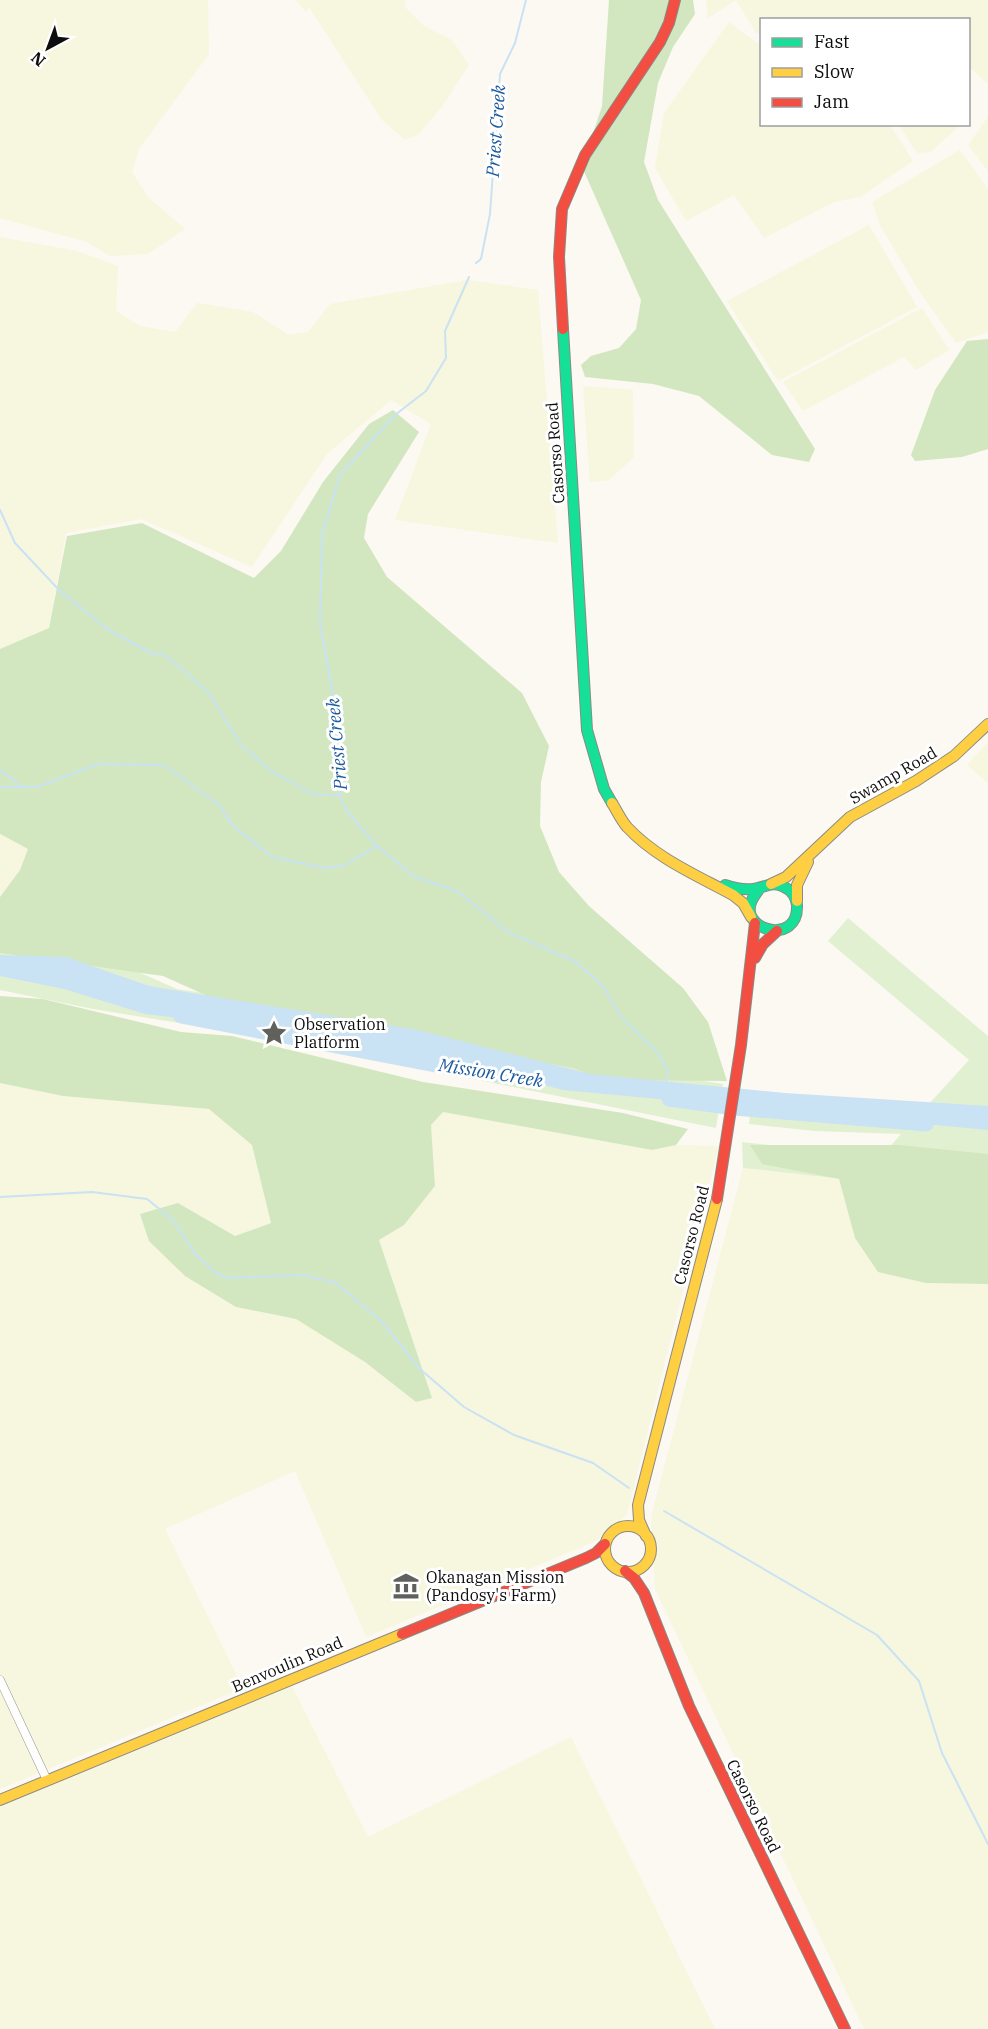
<svg xmlns="http://www.w3.org/2000/svg" width="988" height="2029" font-family="'IBM Plex Serif',serif">
	<style>
		.farmland { fill: #f7f6de }
		.green { fill: #e2f0d2 }
		.forest { fill: #d2e7c0 }
		.water { fill: #c9e2f4 }
		.lines { fill: none; stroke-linecap: round; stroke-linejoin: round }
		.stream { stroke: #c9e2f4; stroke-width: 2 }
		.river { stroke: #c9e2f4; stroke-width: 15 }
		.street-casing { stroke: #949390; stroke-width: 9 }
		.fast-casing { stroke: #8b8a86; stroke-width: 12 }
		.slow-casing { stroke: #8b8a86; stroke-width: 12 }
		.jam-casing { stroke: #8b8a86; stroke-width: 12 }
		.street { stroke: #fefefd; stroke-width: 8 }
		.fast { stroke: #16e098; stroke-width: 10 }
		.slow { stroke: #ffcf43; stroke-width: 10 }
		.jam { stroke: #f24e42; stroke-width: 10 }
		.labels { text-anchor: middle; stroke-width: 6; stroke-linejoin: round; paint-order: stroke }
		.street-label { font-size: 16px; fill: #0d0d0d; stroke: #fff }
		.poi-label { font-size: 16px; fill: #0d0d0d; stroke: #fff; text-anchor: start }
		.water-label { font-size: 18px; font-style: italic; fill: #19599c; stroke: #fff }
	</style>
	<rect width="100%" height="100%" fill="#fbf9f1"/>
	<path class="farmland" d="M 0,0 L 208,0 L 209,54 L 139,149 L 132,172 L 148,197 L 185,229 L 148,254 L 110,256 L 87,242 L 0,218 Z
		M 296,0 L 406,0 L 404,6 L 424,26 L 452,40 L 469,65 L 441,108 L 419,134 L 405,140 L 382,120 L 309,7 L 306,12 Z
		M 706,0 L 988,0 L 988,84 L 971,68 L 969,81 L 968,20 L 762,20 L 761,33 L 756,33 L 736,0 L 708,18 Z
		M 729,22 L 757,43 L 761,43 L 762,124 L 890,125 L 913,161 L 860,197 L 834,202 L 764,238 L 734,195 L 686,221 L 655,168 L 664,113 Z
		M 988,117 L 988,171 L 968,145 Z
		M 899,125 L 960,125 L 931,152 L 917,153 Z
		M 960,150 L 988,189 L 988,332 L 956,343 L 919,291 L 881,227 L 872,202 Z
		M 869,225 L 917,307 L 778,381 L 727,301 Z
		M 0,237 L 77,251 L 118,266 L 116,311 L 140,326 L 175,332 L 197,303 L 253,312 L 289,335 L 308,332 L 330,304 L 467,280 L 538,290 L 558,543 L 395,520 L 431,424 L 391,400 L 327,454 L 252,567 L 141,519 L 66,533 L 49,628 L 0,649 Z
		M 922,308 L 949,350 L 916,370 L 904,357 L 803,411 L 783,382 Z
		M 583,386 L 633,390 L 634,457 L 609,480 L 590,482 Z
		M 988,742 L 988,783 L 967,765 Z
		M 0,834 L 28,849 L 20,870 L 0,897 Z
		M 0,1083 L 63,1096 L 209,1109 L 252,1144 L 271,1223 L 235,1236 L 178,1203 L 236,1307 L 296,1319 L 365,1362 L 416,1402 L 431,1398 L 379,1240 L 404,1225 L 435,1186 L 431,1125 L 443,1112 L 652,1150 L 676,1145 L 719,1146 L 627,1514 L 596,1541 L 366,1637 L 295,1471 L 165,1529 L 243,1688 L 0,1789 Z
		M 743,1168 L 839,1179 L 855,1238 L 926,1283 L 988,1284 L 988,2029 L 864,2029 L 655,1589 L 651,1517 Z
		M 291,1684 L 368,1837 L 571,1737 L 715,2029 L 0,2029 L 0,1805 Z"/>
	<path class="green" d="M 848,918 L 988,1036 L 988,1187 L 878,1183 L 743,1168 L 742,1142 L 880,1158 L 901,1134 L 815,1131 L 749,1124 L 752,1096 L 928,1105 L 969,1060 L 828,941 Z
		M 0,946 L 127,967 L 177,989 L 266,1002 L 626,1069 L 723,1084 L 716,1128 L 483,1081 L 283,1035 L 179,1023 L 93,1009 L 0,990 Z"/>
	<path class="forest" d="M 609,0 L 693,0 L 695,14 L 673,47 L 658,83 L 644,162 L 658,200 L 815,449 L 809,462 L 772,455 L 699,396 L 653,384 L 585,377 L 581,365 L 591,356 L 619,348 L 636,329 L 641,300 L 582,167 L 602,106 Z
		M 988,339 L 988,449 L 962,457 L 915,461 L 911,455 L 935,390 L 967,341 Z
		M 393,410 L 419,432 L 368,514 L 364,538 L 387,577 L 522,693 L 549,746 L 541,782 L 540,826 L 559,872 L 589,906 L 683,988 L 708,1022 L 727,1081 L 601,1080 L 573,1068 L 232,1007 L 163,976 L 0,953 L 0,897 L 20,870 L 28,849 L 0,834 L 0,649 L 49,628 L 67,536 L 142,523 L 254,578 L 281,551 L 323,482 L 369,424 Z
		M 0,996 L 43,999 L 181,1032 L 232,1036 L 423,1082 L 623,1113 L 688,1129 L 676,1145 L 652,1150 L 443,1112 L 431,1125 L 435,1186 L 404,1225 L 379,1240 L 432,1398 L 416,1402 L 365,1362 L 296,1319 L 236,1307 L 185,1276 L 149,1241 L 140,1214 L 178,1203 L 235,1236 L 271,1223 L 252,1145 L 209,1109 L 63,1096 L 0,1083 Z
		M 750,1145 L 899,1145 L 988,1154 L 988,1284 L 926,1283 L 878,1272 L 855,1238 L 839,1179 L 762,1164 Z"/>
	<path class="water" d="M 0,955 L 66,957 L 149,986 L 418,1030 L 590,1074 L 785,1093 L 988,1106 L 988,1130 L 563,1090 L 464,1064 L 381,1054 L 295,1032 L 145,1014 L 64,989 L 0,976 Z"/>
	<g class="lines">
		<path class="stream" d="M 476,263 L 481,259 L 490,214 L 500,74 L 515,43 L 526,0
			M 469,277 L 445,331 L 446,358 L 426,391 L 395,415 L 340,475 L 322,534 L 320,624 L 333,694 L 340,795 L 346,810 L 377,846 L 415,877 L 457,891 L 508,932 L 576,962 L 603,986 L 620,1016 L 659,1054 L 668,1071 L 666,1083
			M 0,510 L 15,543 L 60,591 L 107,629 L 153,654 L 163,654 L 182,669 L 209,693 L 240,744 L 270,770 L 312,794 L 340,795
			M 0,770 L 23,788
			M 0,787 L 37,787 L 98,764 L 164,765 L 219,805 L 232,825 L 272,857 L 325,868 L 345,865 L 377,846
			M 0,1197 L 92,1192 L 147,1199 L 173,1220 L 195,1254 L 216,1273 L 226,1278 L 304,1275 L 336,1283 L 380,1320 L 420,1369 L 464,1407 L 514,1435 L 593,1463 L 629,1488
			M 664,1511 L 877,1635 L 919,1681 L 942,1753 L 988,1844"/>
		<path class="river" d="M 181,1016 L 451,1068 L 529,1079
			M 669,1099 L 735,1108 L 926,1124"/>
		<g class="street-casing">
			<path id="street" d="M 0,1680 L 47,1780"/>
		</g>
		<g class="fast-casing">
			<path id="fast" d="M 563,329 L 587,730 L 604,789 L 612,803
				M 725,885 C 734,888 743,890 753,889 C 764,888 773,880 784,887 C 791,890 796,897 797,905 C 799,947 737,930 752,900 C 754,896 757,892 760,888"/>
		</g>
		<g class="slow-casing">
			<path id="slow" d="M 612,803 C 617,811 621,820 627,827 C 656,858 696,875 733,895 L 743,903 L 751,917
				M 771,884 L 786,877 L 850,817 L 916,781 L 954,756 L 988,724
				M 797,901 L 797,885 L 808,862
				M605 1549a23 23 0 1 1 46 0a23 23 0 1 1-46 0Z
				M 646,1536 L 639,1520 L 638,1505 L 717,1199
				M 0,1800 L 402,1634"/>
		</g>
		<g class="jam-casing">
			<path id="jam" d="M 563,329 L 559,257 L 562,209 L 585,155 L 660,42 L 669,23 L 675,0
				M 755,958 L 763,944 L 777,931
				M 717,1199 L 741,1045 L 755,923
				M 625,1571 L 634,1578 L 644,1593 L 689,1706 L 845,2029
				M 402,1634 L 586,1558 L 596,1553 L 605,1544"/>
		</g>
		<use href="#street" class="street"/>
		<use href="#fast" class="fast"/>
		<use href="#slow" class="slow"/>
		<use href="#jam" class="jam"/>
	</g>
	<defs>
		<g id="sight-bare" transform="scale(2.07)"><path d="M0-6L1.8-2.2L6-1.7L2.9 1.2L3.7 5.4L0 3.3L-3.7 5.4L-2.9 1.2L-6-1.7L-1.8-2.2Z" fill="#60605d" stroke="#fff" stroke-width="2.5" paint-order="stroke"/></g>
		<g id="museum-bare" transform="scale(2.07)"><path d="M0-6L6-3V-2H-6V-3ZM-5-1h2V3h-2ZM-1-1h2V3h-2ZM3-1h2V3H3ZM-6 4H6V6H-6Z" fill="#60605d" stroke="#fff" stroke-width="2.5" paint-order="stroke"/></g>
	</defs>
	<g fill-rule="evenodd">
		<use href="#sight-bare" x="274" y="1033"/>
		<use href="#museum-bare" x="406" y="1586"/>
	</g>
	<g class="labels">
		<g class="street-label">
			<text transform="translate(555 453) rotate(-94)" y="6">Casorso Road</text>
			<text transform="translate(893 775) rotate(-30)" y="6">Swamp Road</text>
			<text transform="translate(691 1235) rotate(-76)" y="6">Casorso Road</text>
			<text transform="translate(287 1664) rotate(-23)" y="6">Benvoulin Road</text>
			<text transform="translate(754 1806) rotate(64)" y="6">Casorso Road</text>
		</g>
		<g class="poi-label">
			<text x="294" y="1030">Observation<tspan x="294" dy="18">Platform</tspan></text>
			<text x="426" y="1583">Okanagan Mission<tspan x="426" dy="18">(Pandosy's Farm)</tspan></text>
		</g>
		<g class="water-label">
			<text transform="translate(496 131) rotate(-86)" y="6">Priest Creek</text>
			<text transform="translate(337 744) rotate(-95)" y="6">Priest Creek</text>
			<text transform="translate(491 1073) rotate(9)" y="6">Mission Creek</text>
		</g>
	</g>
	<rect x="760" y="18" width="210" height="108" fill="#ffffff" stroke="#9e9e9e" stroke-width="1.5"/>
	<rect x="772" y="38" width="30" height="9" fill="#16e098" stroke="#9e9e9e" stroke-width="1.5"/>
	<text x="814" y="48" font-size="18" fill="#0d0d0d">Fast</text>
	<rect x="772" y="68" width="30" height="9" fill="#ffcf43" stroke="#9e9e9e" stroke-width="1.5"/>
	<text x="814" y="78" font-size="18" fill="#0d0d0d">Slow</text>
	<rect x="772" y="98" width="30" height="9" fill="#f24e42" stroke="#9e9e9e" stroke-width="1.5"/>
	<text x="814" y="108" font-size="18" fill="#0d0d0d">Jam</text>
	<g transform="translate(48 48) rotate(221)" stroke="#ffffff" stroke-width="4.5" paint-order="stroke">
	<path d="M0-4.5L10 22L0 15L-10 22Z" fill="#0d0d0d"/>
	<text y="-9" font-size="16" font-weight="bold" text-anchor="middle" fill="#0d0d0d">N</text>
	</g>
</svg>
